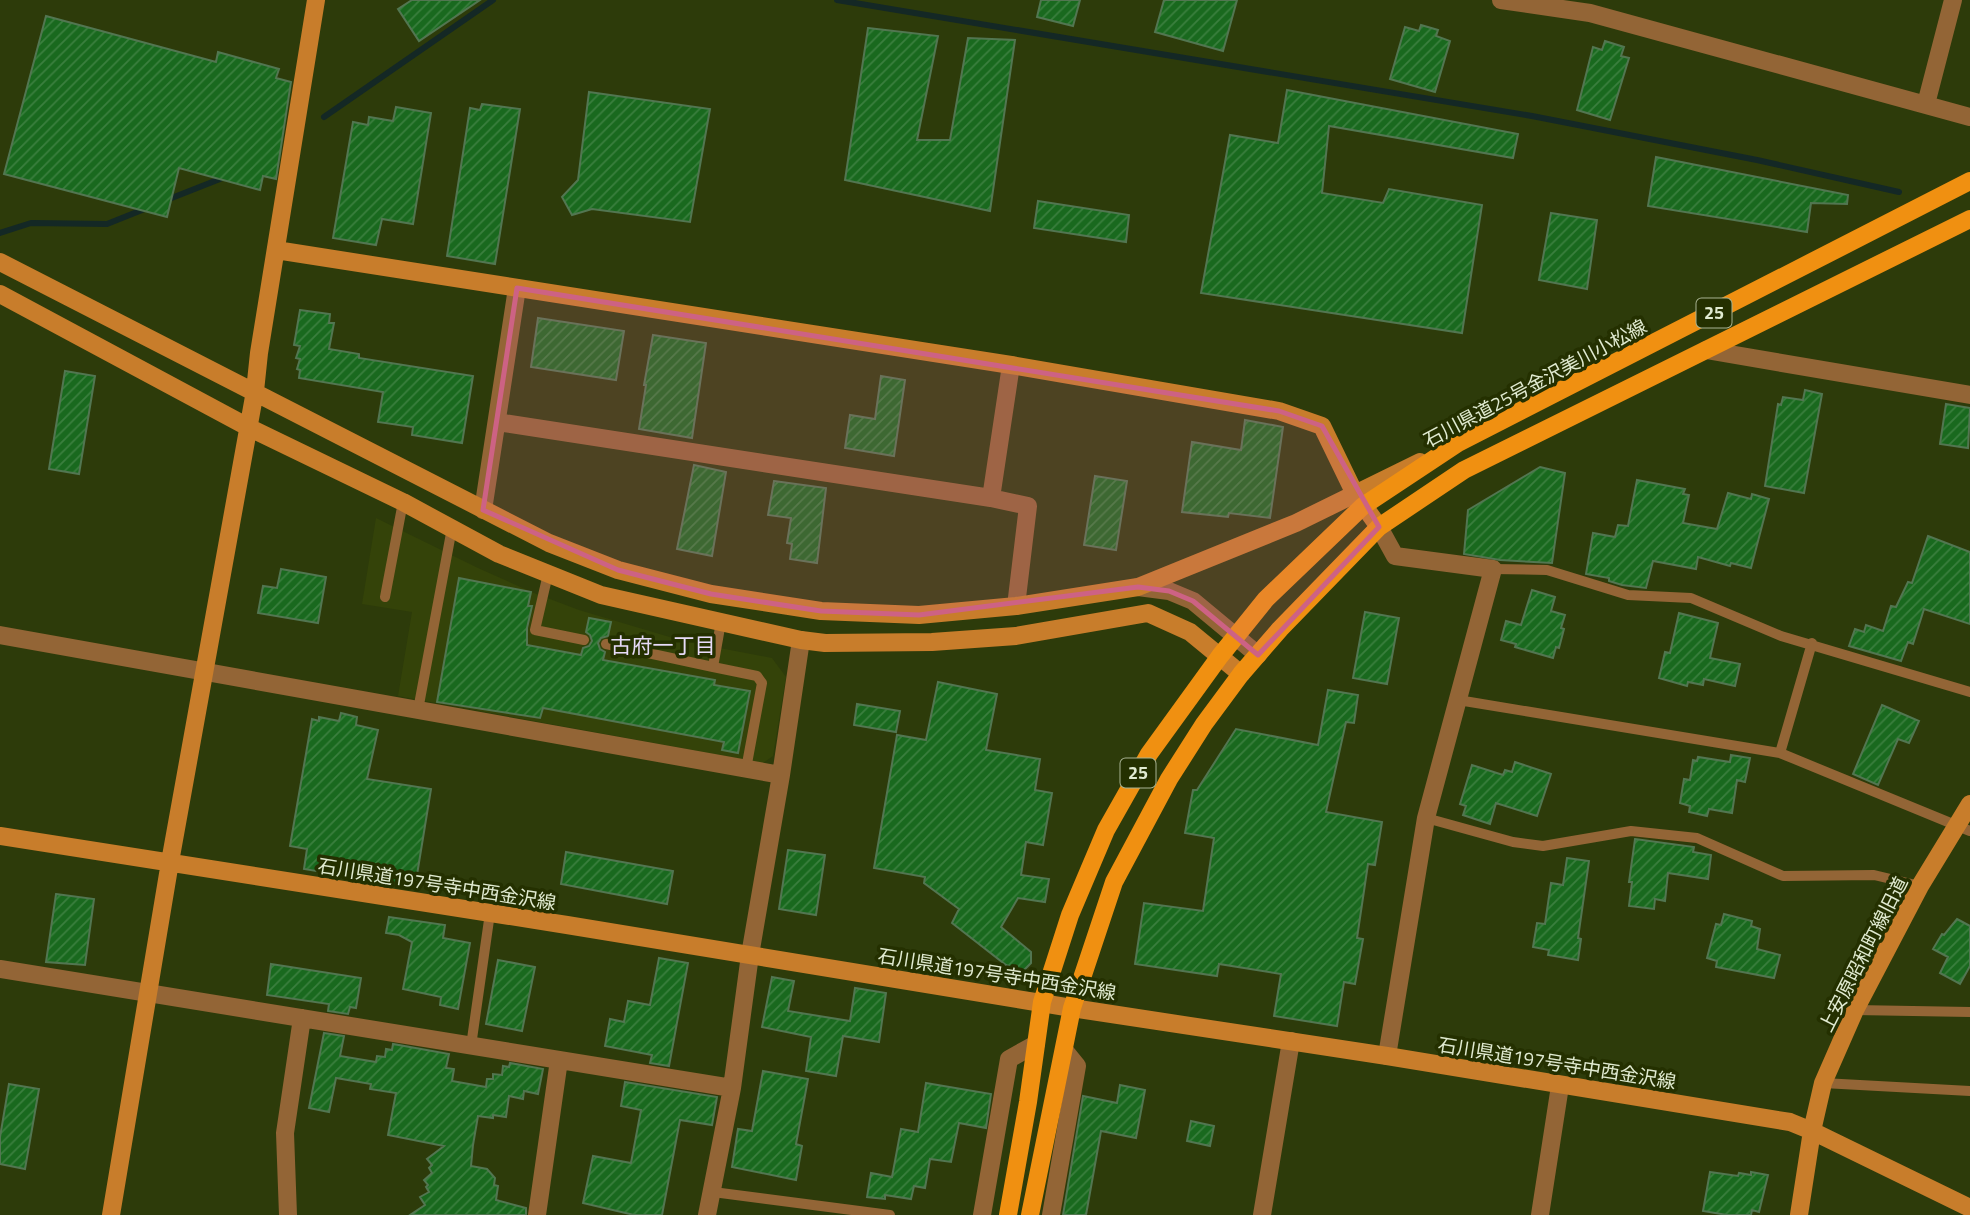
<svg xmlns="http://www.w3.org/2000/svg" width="1970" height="1215" font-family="'Titillium Web','Noto Sans JP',sans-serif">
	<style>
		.built { fill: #344309 }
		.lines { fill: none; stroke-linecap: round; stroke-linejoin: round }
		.stream { stroke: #142825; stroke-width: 6 }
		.building { fill: url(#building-hatch); stroke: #527651; stroke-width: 2 }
		.lane { stroke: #936536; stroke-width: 10 }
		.street { stroke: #936536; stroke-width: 18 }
		.secondary { stroke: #c87d2b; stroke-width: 18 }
		.primary { stroke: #f09011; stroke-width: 18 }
		.marked { fill: #cd6284; fill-opacity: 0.2; stroke: #cd6284; stroke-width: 5; stroke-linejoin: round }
		.labels { text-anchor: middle; stroke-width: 7; stroke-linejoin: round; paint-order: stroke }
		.shield { fill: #243000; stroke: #a8b392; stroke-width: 2 }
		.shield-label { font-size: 18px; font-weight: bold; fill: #e1ebd1 }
		.street-label { font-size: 19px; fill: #e1ebd1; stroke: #243000 }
		.neighbourhood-label { font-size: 21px; fill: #e7dbf8; stroke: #243000 }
	</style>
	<defs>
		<pattern id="building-hatch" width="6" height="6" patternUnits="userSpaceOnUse" patternTransform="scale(1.75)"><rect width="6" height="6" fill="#19691e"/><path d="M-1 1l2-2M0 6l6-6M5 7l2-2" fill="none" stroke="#3a7f3e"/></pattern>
	</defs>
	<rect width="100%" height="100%" fill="#2d3b0a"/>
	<path class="built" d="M 376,518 L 478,568 L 534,593 L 579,610 L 683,641 L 772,658 L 786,677 L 773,756 L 763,763 L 398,696 L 412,612 L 362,604 Z"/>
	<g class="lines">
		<path class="stream" d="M 837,0 L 1532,116 L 1757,160 L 1899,192
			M 324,117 L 493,0
			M 164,201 L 225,177
			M 0,233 L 31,223 L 107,224 L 147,208"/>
	</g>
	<path class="building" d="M 412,0 L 480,0 L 419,41 L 398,9 Z
		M 1041,0 L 1080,0 L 1073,26 L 1037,17 Z
		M 1164,0 L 1237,0 L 1223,51 L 1155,32 Z
		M 46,16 L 216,62 L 218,52 L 279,69 L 276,78 L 291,82 L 276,179 L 263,176 L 260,190 L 179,168 L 167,217 L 4,174 Z
		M 1421,25 L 1438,30 L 1436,36 L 1450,41 L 1435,92 L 1390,79 L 1405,27 L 1419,31 Z
		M 868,28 L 938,36 L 917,140 L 950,140 L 968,38 L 1015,40 L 990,211 L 845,180 Z
		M 1605,41 L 1624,47 L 1621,56 L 1629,58 L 1610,120 L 1577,110 L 1593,47 L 1602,50 Z
		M 1287,90 L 1518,134 L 1513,158 L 1329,126 L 1322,193 L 1383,203 L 1389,189 L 1482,205 L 1462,333 L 1201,293 L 1230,135 L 1278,143 Z
		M 589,92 L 710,109 L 690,222 L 592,209 L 572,215 L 562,197 L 578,180 Z
		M 482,104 L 520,109 L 495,264 L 447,256 L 470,108 L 480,110 Z
		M 396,107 L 431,113 L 413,224 L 382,219 L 376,245 L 333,238 L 353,122 L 368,125 L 369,117 L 393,121 Z
		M 1656,157 L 1848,195 L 1847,204 L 1811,203 L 1807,232 L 1648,206 Z
		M 1038,201 L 1129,215 L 1126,242 L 1034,228 Z
		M 1551,213 L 1597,220 L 1587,289 L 1539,280 Z
		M 300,310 L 330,314 L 329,323 L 334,323 L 329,349 L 359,354 L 359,358 L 473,376 L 462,443 L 412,435 L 413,427 L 378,422 L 383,392 L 299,378 L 300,370 L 297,369 L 300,359 L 296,358 L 300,346 L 294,345 Z
		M 538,318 L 624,331 L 616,380 L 531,367 Z
		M 653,335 L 706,343 L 692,438 L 639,429 L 646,385 L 644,385 Z
		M 65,371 L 95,376 L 79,474 L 49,469 Z
		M 881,376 L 905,380 L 894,456 L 845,448 L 850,415 L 875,419 Z
		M 1805,390 L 1822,394 L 1804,493 L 1765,486 L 1778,404 L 1781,405 L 1783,397 L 1803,400 Z
		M 1946,404 L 1970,408 L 1968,448 L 1940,444 Z
		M 1245,420 L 1283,427 L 1270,518 L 1229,513 L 1228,517 L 1182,512 L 1192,442 L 1241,450 Z
		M 694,465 L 726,472 L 712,556 L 677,549 Z
		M 1540,467 L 1565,473 L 1552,563 L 1500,560 L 1464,554 L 1468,510 Z
		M 1095,476 L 1127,481 L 1116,550 L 1084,545 Z
		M 1637,480 L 1685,489 L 1683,494 L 1689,495 L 1683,523 L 1717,529 L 1728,493 L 1751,499 L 1752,494 L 1769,499 L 1751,568 L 1731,563 L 1730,566 L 1698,557 L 1696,569 L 1653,561 L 1646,588 L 1622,585 L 1609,581 L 1609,578 L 1586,574 L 1593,533 L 1615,537 L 1618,525 L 1628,526 Z
		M 774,481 L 826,488 L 817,563 L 790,559 L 792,544 L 787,543 L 791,518 L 768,515 Z
		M 1928,536 L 1970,552 L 1970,624 L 1924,609 L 1913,644 L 1908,642 L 1901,661 L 1849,646 L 1855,629 L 1864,632 L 1866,625 L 1883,631 L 1891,606 L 1896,607 L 1908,582 L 1912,583 Z
		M 281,569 L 326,577 L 318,623 L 258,613 L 263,586 L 277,588 Z
		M 459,578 L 531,592 L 528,606 L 532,606 L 527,628 L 527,645 L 581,655 L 583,648 L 589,646 L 592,641 L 590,635 L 586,632 L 589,618 L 611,622 L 608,636 L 601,638 L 598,643 L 600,649 L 605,652 L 603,660 L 715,680 L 714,685 L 750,691 L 738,753 L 722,750 L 724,742 L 543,708 L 540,718 L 437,702 Z
		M 1532,590 L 1555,597 L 1551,611 L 1565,615 L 1561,628 L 1564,629 L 1559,648 L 1556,647 L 1553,658 L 1515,647 L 1516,644 L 1501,640 L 1506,621 L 1521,625 Z
		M 1365,612 L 1399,618 L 1387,684 L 1353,678 Z
		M 1679,613 L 1718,623 L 1710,658 L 1740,664 L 1735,686 L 1704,679 L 1703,685 L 1688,682 L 1687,686 L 1659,678 L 1665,652 L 1670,653 Z
		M 938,682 L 997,694 L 986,750 L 1040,759 L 1035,790 L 1052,793 L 1043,845 L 1026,842 L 1021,875 L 1049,879 L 1045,902 L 1018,898 L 1001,927 L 1031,952 L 1031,963 L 1023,971 L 1006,965 L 952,923 L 959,909 L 924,883 L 925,877 L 874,868 L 897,735 L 926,740 Z
		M 1328,690 L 1358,695 L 1354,723 L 1346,722 L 1326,812 L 1382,822 L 1375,865 L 1368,864 L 1357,938 L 1363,939 L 1355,984 L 1344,982 L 1337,1026 L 1274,1016 L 1281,974 L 1219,964 L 1217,976 L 1135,964 L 1144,903 L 1203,911 L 1214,838 L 1185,833 L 1193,790 L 1197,790 L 1236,729 L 1318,745 Z
		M 857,704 L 900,711 L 896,732 L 854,725 Z
		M 1882,705 L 1919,721 L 1909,743 L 1898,739 L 1878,785 L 1853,774 Z
		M 341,713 L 357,717 L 356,725 L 378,730 L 367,779 L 431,789 L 415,887 L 304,869 L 307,849 L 290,846 L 312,719 L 319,721 L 319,717 L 339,721 Z
		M 1731,755 L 1750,758 L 1745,782 L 1737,780 L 1732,813 L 1709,809 L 1707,816 L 1689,812 L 1690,806 L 1680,803 L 1684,779 L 1690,780 L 1693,760 L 1697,761 L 1698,757 L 1730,762 Z
		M 1515,762 L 1551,774 L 1537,816 L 1496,803 L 1490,824 L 1463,815 L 1466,806 L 1460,804 L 1472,765 L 1503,775 L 1505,770 L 1512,772 Z
		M 1635,839 L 1694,847 L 1693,852 L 1711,855 L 1708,879 L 1668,873 L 1665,901 L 1655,899 L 1654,909 L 1629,906 L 1632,882 L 1629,882 Z
		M 788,850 L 825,855 L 816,915 L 779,909 Z
		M 566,852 L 673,871 L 667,904 L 561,884 Z
		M 1567,858 L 1589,861 L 1578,938 L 1581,939 L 1578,960 L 1548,955 L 1549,950 L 1533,947 L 1537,923 L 1545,924 L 1551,883 L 1563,885 Z
		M 56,894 L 94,899 L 85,965 L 46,962 Z
		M 1724,914 L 1752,921 L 1751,926 L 1760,929 L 1757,949 L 1780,955 L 1774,978 L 1716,967 L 1717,961 L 1707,958 L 1716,924 L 1721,925 Z
		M 389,917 L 445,925 L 443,938 L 470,943 L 458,1009 L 440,1005 L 441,997 L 403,989 L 412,942 L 399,935 L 386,933 Z
		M 1957,919 L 1970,926 L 1970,966 L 1960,984 L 1940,973 L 1948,957 L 1933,949 L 1942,934 L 1944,935 Z
		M 659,958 L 688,963 L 669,1066 L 650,1063 L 652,1055 L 605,1046 L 610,1019 L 624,1022 L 628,1001 L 650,1005 Z
		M 498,960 L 535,967 L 522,1031 L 486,1024 Z
		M 271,964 L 361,978 L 356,1008 L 350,1007 L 348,1014 L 328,1011 L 329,1004 L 267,995 Z
		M 772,977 L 794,981 L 788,1011 L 850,1021 L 855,988 L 886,993 L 879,1042 L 843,1036 L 836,1076 L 806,1071 L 811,1037 L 762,1027 Z
		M 324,1033 L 344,1036 L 340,1056 L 376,1062 L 377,1056 L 385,1057 L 386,1049 L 392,1050 L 393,1044 L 449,1054 L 446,1068 L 454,1069 L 452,1081 L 486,1087 L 487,1079 L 493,1079 L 493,1074 L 502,1075 L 503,1066 L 509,1067 L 510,1063 L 543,1069 L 538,1094 L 524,1091 L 523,1099 L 509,1096 L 506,1117 L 493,1115 L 493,1118 L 478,1116 L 473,1145 L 471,1166 L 487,1169 L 495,1178 L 494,1185 L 498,1186 L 496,1200 L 526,1208 L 526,1215 L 410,1215 L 425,1205 L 420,1197 L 429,1192 L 426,1187 L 428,1185 L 424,1180 L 432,1173 L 429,1168 L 432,1165 L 427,1159 L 444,1146 L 388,1135 L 396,1093 L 370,1089 L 371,1084 L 336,1078 L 329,1112 L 309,1108 Z
		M 763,1071 L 808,1079 L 796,1144 L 802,1146 L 796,1180 L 732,1167 L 738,1129 L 752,1131 Z
		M 625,1082 L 717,1097 L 712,1125 L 680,1120 L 662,1215 L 634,1215 L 583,1203 L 593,1156 L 631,1163 L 641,1110 L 621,1106 Z
		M 926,1083 L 991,1094 L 986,1128 L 959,1123 L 951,1162 L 930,1159 L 925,1188 L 914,1186 L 911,1199 L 885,1195 L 885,1199 L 867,1197 L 871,1173 L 892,1177 L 901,1129 L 918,1132 Z
		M 9,1084 L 39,1089 L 25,1169 L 0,1164 L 0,1137 Z
		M 1120,1085 L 1145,1090 L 1136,1138 L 1101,1131 L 1086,1215 L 1063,1215 L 1083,1096 L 1117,1103 Z
		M 1191,1121 L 1214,1126 L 1210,1146 L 1187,1141 Z
		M 1710,1172 L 1738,1176 L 1739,1173 L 1751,1175 L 1751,1172 L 1768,1175 L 1759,1212 L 1752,1210 L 1751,1215 L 1727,1215 L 1703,1211 Z"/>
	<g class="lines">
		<path class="lane" d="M 1493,569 L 1547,570 L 1628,595 L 1691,598 L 1781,636 L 1970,692
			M 548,574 L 535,630 L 584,640
			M 385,597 L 403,502
			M 606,644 L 713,667 L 721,622
			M 713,667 L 757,676 L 762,683 L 746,769
			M 1458,700 L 1780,753 L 1970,831
			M 418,710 L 452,528
			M 1780,753 L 1812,643
			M 1426,818 L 1513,842 L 1543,846 L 1631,831 L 1697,838 L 1783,876 L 1874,875 L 1920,886
			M 1855,1010 L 1970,1012
			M 471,1046 L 490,913
			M 1823,1083 L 1970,1091
			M 713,1192 L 890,1215"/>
		<path class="street" d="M 1501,0 L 1590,13 L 1970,117
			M 1926,104 L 1953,0
			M 1706,350 L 1970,395
			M 497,422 L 991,498 L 1011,365
			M 991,498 L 1028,506 L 1016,606
			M 483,510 L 517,288
			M 1379,527 L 1395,556 L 1493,569 L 1426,818 L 1387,1056
			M 1138,587 L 1169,591 L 1193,601 L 1258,655
			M 0,635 L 781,775 L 801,640
			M 0,969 L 732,1088
			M 288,1215 L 285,1133 L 302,1018
			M 537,1215 L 559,1060
			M 707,1215 L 732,1088 L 750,955 L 781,775
			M 982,1215 L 1009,1059 L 1036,1044
			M 1051,1215 L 1077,1066 L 1064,1050
			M 1262,1215 L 1291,1041
			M 1540,1215 L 1560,1086"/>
		<path class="secondary" d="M 276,250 L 1011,365 L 1279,411 L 1322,426 L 1354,492 L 1379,527
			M 0,262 L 549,543 L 618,570 L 711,594 L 821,611 L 919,615 L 1016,606 L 1138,587 L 1296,523 L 1420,462
			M 0,294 L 248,427 L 403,502 L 499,554 L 601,595 L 801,640 L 825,643 L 932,642 L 1016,636 L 1148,613 L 1190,632 L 1241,674
			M 0,836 L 567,925 L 1072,1008 L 1387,1056 L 1790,1122 L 1812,1131 L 1970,1208
			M 111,1215 L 170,862 L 255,391 L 259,353 L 316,0
			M 1799,1215 L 1812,1131 L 1823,1083 L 1855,1010 L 1920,886 L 1970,804"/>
		<path class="primary" d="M 1008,1215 L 1028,1102 L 1042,1002 L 1070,915 L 1106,830 L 1149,754 L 1220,656 L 1266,599 L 1363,506 L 1458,443 L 1970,181
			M 1030,1215 L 1072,1008 L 1114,882 L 1169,779 L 1204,724 L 1241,674 L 1280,629 L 1379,527 L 1464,470 L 1970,219"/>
	</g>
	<path class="marked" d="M 517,288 L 1279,411 L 1322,426 L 1379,527 L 1258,655 L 1193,601 L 1169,591 L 1138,587 L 919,615 L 821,611 L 711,594 L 618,570 L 483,510 Z"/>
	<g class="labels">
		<g class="shield">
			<rect x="1696.5" y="298.5" width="35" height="29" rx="5"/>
			<rect x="1120.5" y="758.5" width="35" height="29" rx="5"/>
		</g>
		<g class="shield-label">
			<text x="1714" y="319">25</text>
			<text x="1138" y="779">25</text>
		</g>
		<g class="street-label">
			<text transform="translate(1535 383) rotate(-28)" y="7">石川県道25号金沢美川小松線</text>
			<text transform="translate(437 884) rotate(9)" y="7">石川県道197号寺中西金沢線</text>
			<text transform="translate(1863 954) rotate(-63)" y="7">上安原昭和町線旧道</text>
			<text transform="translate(997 974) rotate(9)" y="7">石川県道197号寺中西金沢線</text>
			<text transform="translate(1557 1063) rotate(9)" y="7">石川県道197号寺中西金沢線</text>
		</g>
		<g class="neighbourhood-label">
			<text x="663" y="653">古府一丁目</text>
		</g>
	</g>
</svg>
